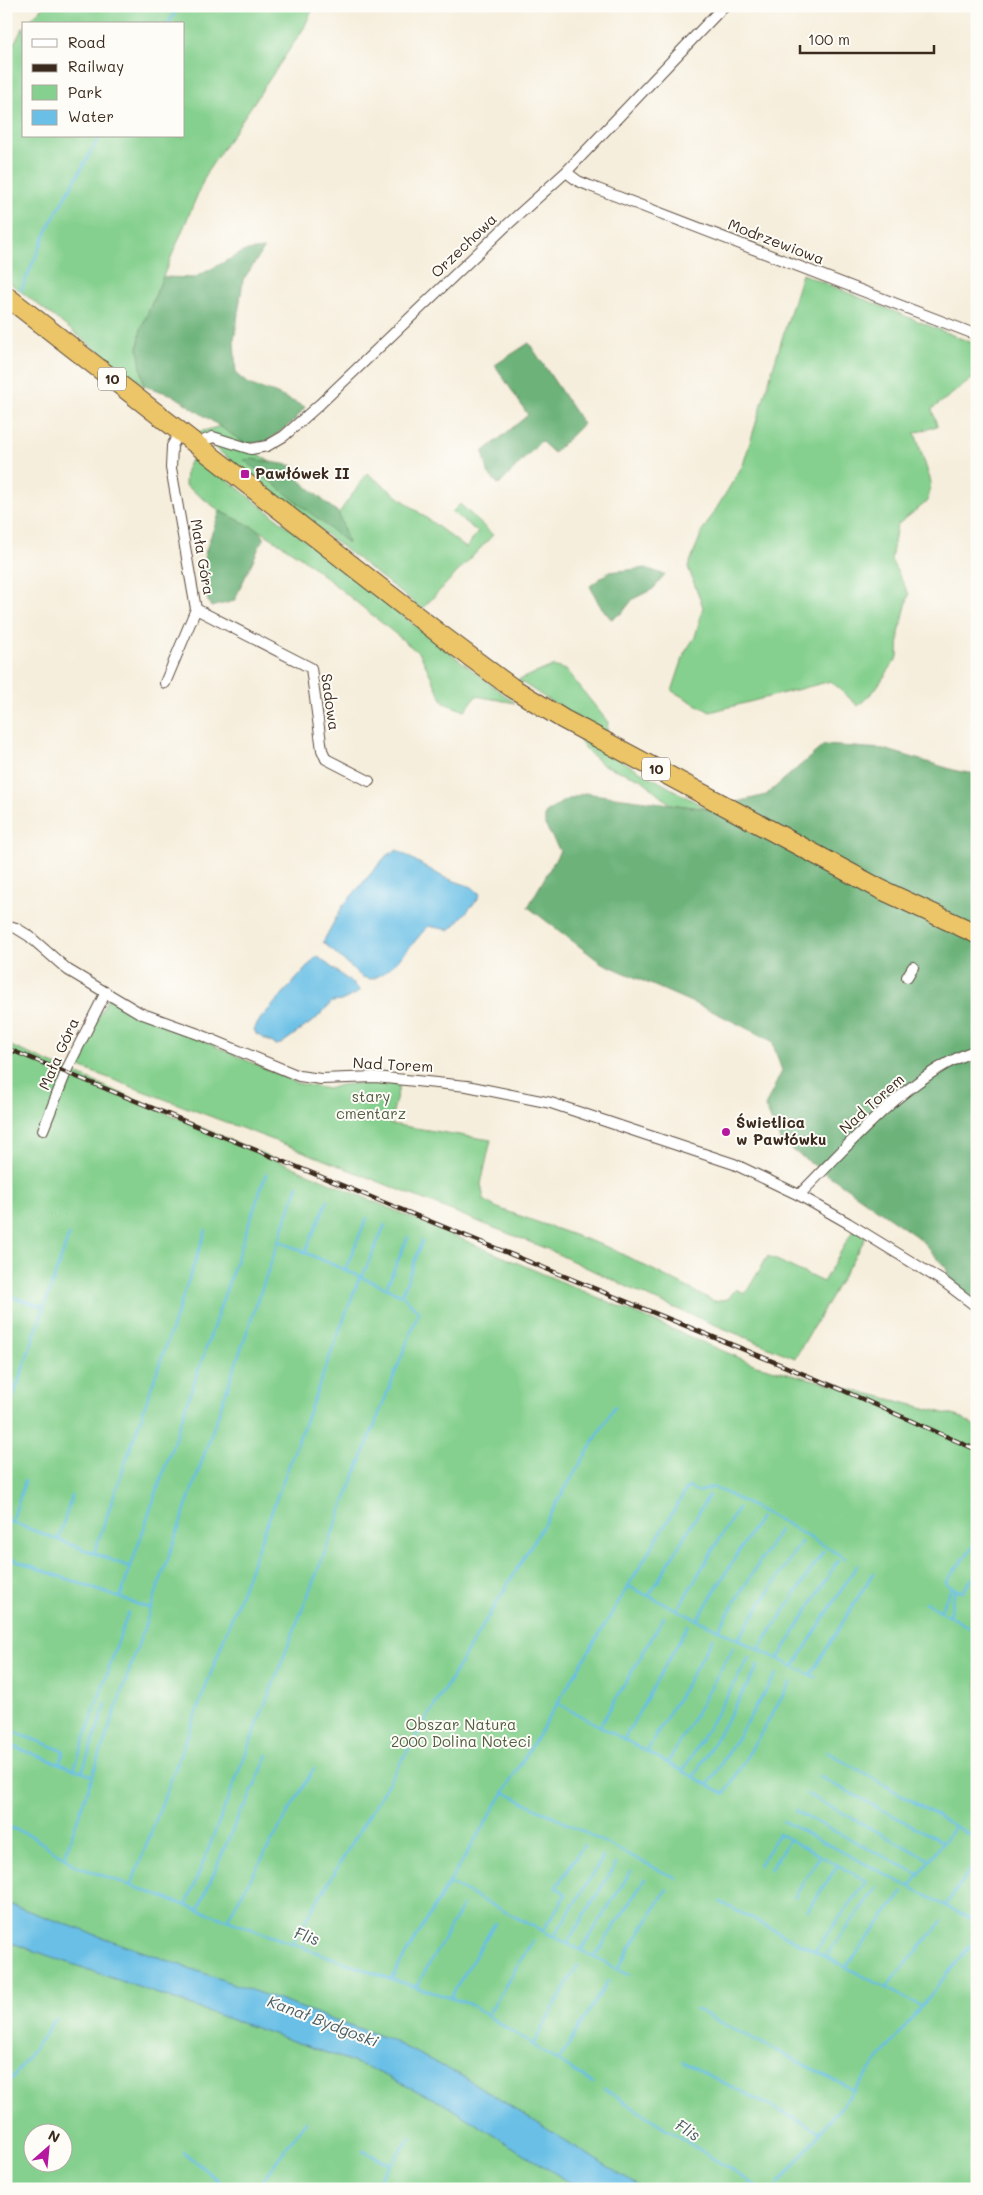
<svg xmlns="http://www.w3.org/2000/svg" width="983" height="2195" font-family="Mali,sans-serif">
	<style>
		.green { fill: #85d08e; stroke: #607d56; fill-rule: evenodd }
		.forest { fill: #6cb279; stroke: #546e4c }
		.water { fill: #69bfe6; stroke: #527482 }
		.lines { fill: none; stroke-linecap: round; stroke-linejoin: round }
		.stream { stroke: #69bfe6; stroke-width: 2.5 }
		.street-casing { stroke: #57473a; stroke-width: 12 }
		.highway-casing { stroke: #57473a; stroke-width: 21 }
		.street { stroke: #fff; stroke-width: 10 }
		.highway { stroke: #ecc569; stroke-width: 19 }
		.rail-casing { stroke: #3b2a1e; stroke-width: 4.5 }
		.rail { stroke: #fdfcf7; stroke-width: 2.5; stroke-dasharray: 8; stroke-linecap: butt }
		.poi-dot { fill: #b5179e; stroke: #fdfcf7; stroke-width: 2 }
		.labels { text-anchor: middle; stroke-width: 4; stroke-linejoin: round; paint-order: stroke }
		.shield { fill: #fdfcf7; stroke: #75695f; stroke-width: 1 }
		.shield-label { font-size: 14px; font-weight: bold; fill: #3b2a1e }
		.street-label { font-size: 15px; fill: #3b2a1e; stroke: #fdfcf7 }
		.poi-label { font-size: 15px; font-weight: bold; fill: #3b2a1e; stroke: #fdfcf7; text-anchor: start }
		.park-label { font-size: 15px; fill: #515c40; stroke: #fdfcf7 }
		.water-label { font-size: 16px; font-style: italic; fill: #4b5e64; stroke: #fdfcf7 }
	</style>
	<rect width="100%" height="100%" fill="#fdfcf7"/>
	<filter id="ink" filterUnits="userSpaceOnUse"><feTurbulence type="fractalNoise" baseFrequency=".02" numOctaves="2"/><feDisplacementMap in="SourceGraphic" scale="10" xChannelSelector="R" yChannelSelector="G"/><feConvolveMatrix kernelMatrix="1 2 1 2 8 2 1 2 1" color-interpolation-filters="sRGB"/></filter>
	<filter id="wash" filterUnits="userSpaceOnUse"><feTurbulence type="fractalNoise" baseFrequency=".0096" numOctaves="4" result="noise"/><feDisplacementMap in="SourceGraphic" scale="20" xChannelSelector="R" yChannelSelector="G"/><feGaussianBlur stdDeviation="1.12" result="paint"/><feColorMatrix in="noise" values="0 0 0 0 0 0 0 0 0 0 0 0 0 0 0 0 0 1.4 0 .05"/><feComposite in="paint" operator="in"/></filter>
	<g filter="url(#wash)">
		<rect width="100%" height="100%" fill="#f6eedc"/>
		<path class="green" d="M 44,6 L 314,6 L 304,28 L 207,172 L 141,329 L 138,348 L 144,386 L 6,280 L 6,62 L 8,53 L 24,26 L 24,136 L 184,136 L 184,24 L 26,24 Z
			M 802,274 L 977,345 L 977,381 L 972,379 L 932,409 L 937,426 L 915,433 L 931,482 L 928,501 L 897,525 L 891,560 L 909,594 L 899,633 L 898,657 L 874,691 L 858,706 L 831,681 L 710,712 L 672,691 L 685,652 L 695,637 L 703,607 L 688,567 L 702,532 L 743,465 Z
			M 221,426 L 339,513 L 367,473 L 466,548 L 478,532 L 452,512 L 460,504 L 493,535 L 422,609 L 196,433 Z
			M 194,454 L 515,703 L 476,696 L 465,711 L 444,703 L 420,654 L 302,558 L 259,530 L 220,511 L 185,485 L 186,470 Z
			M 553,666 L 566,670 L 608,722 L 607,732 L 570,714 L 518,680 Z
			M 577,736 L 708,809 L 670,804 L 641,779 L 603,765 L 585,749 Z
			M 108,998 L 297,1083 L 328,1089 L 340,1085 L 374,1082 L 400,1083 L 390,1124 L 491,1140 L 481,1184 L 484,1200 L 495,1207 L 610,1248 L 714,1301 L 728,1299 L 736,1289 L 745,1294 L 768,1256 L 823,1282 L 854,1229 L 866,1237 L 795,1358 L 653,1299 L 547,1249 L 297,1149 L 74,1065 Z
			M 6,1044 L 756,1365 L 960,1417 L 977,1427 L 977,2189 L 6,2189 ZM 32,2132 L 62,2132 L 62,2162 L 32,2162 Z"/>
		<path class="forest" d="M 264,249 L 243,280 L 234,341 L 236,374 L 248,384 L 275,393 L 305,407 L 294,421 L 267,441 L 246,444 L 173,395 L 144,386 L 138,348 L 141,329 L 163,277 L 194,278 L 245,251 Z
			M 529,343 L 583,424 L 554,453 L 541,441 L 499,485 L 489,475 L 483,452 L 528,415 L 495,365 Z
			M 252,459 L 295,466 L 296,477 L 339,514 L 348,543 L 244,460 Z
			M 220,511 L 259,530 L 264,537 L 234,601 L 211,607 C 192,572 208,546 220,511 Z
			M 646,568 L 665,575 L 653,589 L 633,599 L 622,613 L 611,619 L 599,604 L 590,586 L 609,572 Z
			M 824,745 L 884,749 L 957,771 L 977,774 L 977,1300 L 951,1284 L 946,1268 L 920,1239 L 781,1142 L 765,1106 L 782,1071 L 772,1041 L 716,1013 L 600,962 L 528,907 L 560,851 L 545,825 L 545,814 L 562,802 L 584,793 L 708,809 L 766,795 Z"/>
		<path class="water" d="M 397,850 L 443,877 L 472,887 L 480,894 L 477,900 L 453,927 L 449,930 L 428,926 C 417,938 387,978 370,979 C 369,979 363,977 362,977 L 323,942 L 342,907 L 386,856 Z
			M 317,956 L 357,987 L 360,992 L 341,1001 L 332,1002 L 316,1019 L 281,1044 L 276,1045 L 256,1034 L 254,1029 L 261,1018 Z
			M 6,1903 L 389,2039 L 464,2077 L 643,2189 L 580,2189 L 444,2104 L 367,2067 L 6,1941 Z"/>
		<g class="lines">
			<path class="stream" d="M 168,24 L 179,6
				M 21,290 L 50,224 L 100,136
				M 6,312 L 6,311
				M 305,1252 L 328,1200
				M 345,1270 L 367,1218
				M 362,1277 L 385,1225
				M 386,1288 L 408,1237
				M 6,1295 L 44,1307
				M 402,1295 L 422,1241
				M 6,1418 L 69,1235
				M 6,1520 L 130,1567
				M 12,1522 L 25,1481
				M 58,1540 L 72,1496
				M 94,1553 L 206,1230
				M 6,1557 L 120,1598
				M 628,1586 L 815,1677
				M 952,1587 L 962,1592 L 977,1573
				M 649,1596 L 709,1495
				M 925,1602 L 977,1632
				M 151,1609 L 120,1598 L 266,1174
				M 677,1610 L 738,1508
				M 940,1611 L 952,1587 L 945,1583 L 977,1541
				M 949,1616 L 955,1589
				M 697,1620 L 760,1517
				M 718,1630 L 779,1530
				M 738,1639 L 801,1542
				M 759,1649 L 823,1552
				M 778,1659 L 838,1560
				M 794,1666 L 857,1565
				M 811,1674 L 873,1573
				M 557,1703 L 725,1794 L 791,1682
				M 600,1726 L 664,1617
				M 6,1729 L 64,1751 L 59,1764
				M 624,1739 L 688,1625
				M 6,1744 L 93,1776
				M 647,1751 L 713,1638
				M 826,1751 L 977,1839
				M 668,1762 L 733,1648
				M 74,1769 L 128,1613
				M 683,1771 L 749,1658
				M 82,1772 L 106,1704
				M 694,1776 L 759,1665
				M 818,1776 L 943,1842
				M 709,1784 L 776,1674
				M 504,1792 L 677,1879
				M 807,1794 L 930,1860
				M 795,1811 L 920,1875
				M 783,1821 L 977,1922
				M 6,1826 L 30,1835 L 76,1866 L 391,1979 L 469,2004 L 593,2083
				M 778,1833 L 867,1881 L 815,1951
				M 64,1858 L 298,1185
				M 759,1865 L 779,1834
				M 770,1870 L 789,1840
				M 449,1883 L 629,1975
				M 131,1886 L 360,1276
				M 910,1887 L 955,1826
				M 794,1897 L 820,1856
				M 720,1902 L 921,2006
				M 186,1906 L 419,1312 L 402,1295 L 279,1241
				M 945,1906 L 977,1861
				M 198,1910 L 241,1810 L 246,1805 L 268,1755
				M 808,1910 L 838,1865
				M 227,1920 L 314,1768
				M 543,1931 L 566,1894 L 556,1887 L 584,1845
				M 554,1937 L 603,1857
				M 292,1943 L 615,1406
				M 567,1943 L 616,1864
				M 581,1950 L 631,1871
				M 825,1957 L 877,1887
				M 594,1958 L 645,1879
				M 846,1967 L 903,1892
				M 617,1969 L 667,1889
				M 391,1979 L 688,1487 L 697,1492 L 714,1487 L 783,1522 L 845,1558
				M 416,1987 L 463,1905
				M 886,1988 L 942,1921
				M 450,1998 L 495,1923
				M 695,2009 L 854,2090
				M 487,2016 L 533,1940
				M 533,2044 L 578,1965
				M 558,2061 L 608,1981
				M 683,2062 L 821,2132
				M 6,2087 L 56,2019
				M 604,2089 L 761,2189
				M 363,2151 L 390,2164
				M 183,2152 L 229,2189
				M 210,2189 L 217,2179
				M 256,2189 L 306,2121
				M 372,2189 L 411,2137
				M 775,2189 L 977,1937"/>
		</g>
	</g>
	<g filter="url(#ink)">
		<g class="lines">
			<g class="street-casing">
				<path id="street" d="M 566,172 L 578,181 L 590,186 L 977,335
					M 199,446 L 205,440 L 213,437 L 251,449 L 267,446 L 284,436 L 320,404 L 506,226 L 566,172 L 724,6
					M 196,609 L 311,668 L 322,750 L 326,759 L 369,781
					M 165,683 L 196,609 L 171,468 L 172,446 L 180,432
					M 6,925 L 16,928 L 29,936 L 68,970 L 140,1013 L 201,1035 L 299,1076 L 321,1079 L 375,1077 L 467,1086 L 551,1103 L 734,1164 L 799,1195 L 848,1223 L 944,1282 L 977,1307
					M 907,977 L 913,967
					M 43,1130 L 68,1067 L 106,992
					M 799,1195 C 849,1145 909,1073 977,1050"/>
			</g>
			<g class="highway-casing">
				<path id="highway" d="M 6,296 L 441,635 L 511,687 L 563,719 L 880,889 L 977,934"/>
			</g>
			<use href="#street" class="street"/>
			<use href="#highway" class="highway"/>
			<g class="rail-casing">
				<path id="rail" d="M 6,1048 L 833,1386 L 977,1450"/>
			</g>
			<use href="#rail" class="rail"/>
		</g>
	</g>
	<g class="poi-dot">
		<rect x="240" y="469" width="10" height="10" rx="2.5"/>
		<circle cx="726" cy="1132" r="5"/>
	</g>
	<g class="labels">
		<g class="shield">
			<rect x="98" y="367.5" width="28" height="23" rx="4"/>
			<rect x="642" y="757.5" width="28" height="23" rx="4"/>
		</g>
		<g class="shield-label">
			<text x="112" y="384">10</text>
			<text x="656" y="774">10</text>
		</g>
		<g class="street-label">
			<text transform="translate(776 242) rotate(21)" y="5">Modrzewiowa</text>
			<text transform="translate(464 246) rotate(-44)" y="5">Orzechowa</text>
			<text transform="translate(202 557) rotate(80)" y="5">Mała Góra</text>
			<text transform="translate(330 702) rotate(82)" y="5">Sadowa</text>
			<text transform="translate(59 1054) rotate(-66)" y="5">Mała Góra</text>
			<text transform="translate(393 1065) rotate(3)" y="5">Nad Torem</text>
			<text transform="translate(872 1104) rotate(-42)" y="5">Nad Torem</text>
		</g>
		<g class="poi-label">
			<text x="255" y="479">Pawłówek II</text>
			<text x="736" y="1128">Świetlica<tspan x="736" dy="17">w Pawłówku</tspan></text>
		</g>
		<g class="park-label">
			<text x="371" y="1102">stary<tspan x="371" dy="17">cmentarz</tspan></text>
			<text x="461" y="1730">Obszar Natura<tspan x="461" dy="17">2000 Dolina Noteci</tspan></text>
		</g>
		<g class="water-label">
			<text transform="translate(307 1936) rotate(19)" y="6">Flis</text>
			<text transform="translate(323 2021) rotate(21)" y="6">Kanał Bydgoski</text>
			<text transform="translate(688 2130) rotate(32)" y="6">Flis</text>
		</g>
	</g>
	<rect width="983" height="2195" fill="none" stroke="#fdfcf7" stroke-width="25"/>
	<rect x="22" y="22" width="162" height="115" fill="#fdfcf7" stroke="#afa8a0"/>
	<rect x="32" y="39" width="25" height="8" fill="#ffffff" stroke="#afa8a0"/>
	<text x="68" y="48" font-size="15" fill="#3b2a1e">Road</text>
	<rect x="32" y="64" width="25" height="8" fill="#3b2a1e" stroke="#afa8a0"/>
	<text x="68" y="72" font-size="15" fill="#3b2a1e">Railway</text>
	<rect x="32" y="85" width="25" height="15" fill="#85d08e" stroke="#afa8a0"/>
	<text x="68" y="98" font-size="15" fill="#3b2a1e">Park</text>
	<rect x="32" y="110" width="25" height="15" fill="#69bfe6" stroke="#afa8a0"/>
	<text x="68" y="122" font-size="15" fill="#3b2a1e">Water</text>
	<g transform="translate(48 2148) rotate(27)"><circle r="24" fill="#fdfcf7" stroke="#afa8a0"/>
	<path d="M0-4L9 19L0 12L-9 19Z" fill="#b5179e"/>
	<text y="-8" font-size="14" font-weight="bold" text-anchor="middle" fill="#3b2a1e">N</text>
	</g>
	<path d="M800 45v8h134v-8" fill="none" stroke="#3b2a1e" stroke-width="2.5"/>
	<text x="808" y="45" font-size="15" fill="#3b2a1e" stroke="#fdfcf7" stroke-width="4" paint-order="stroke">100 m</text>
</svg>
